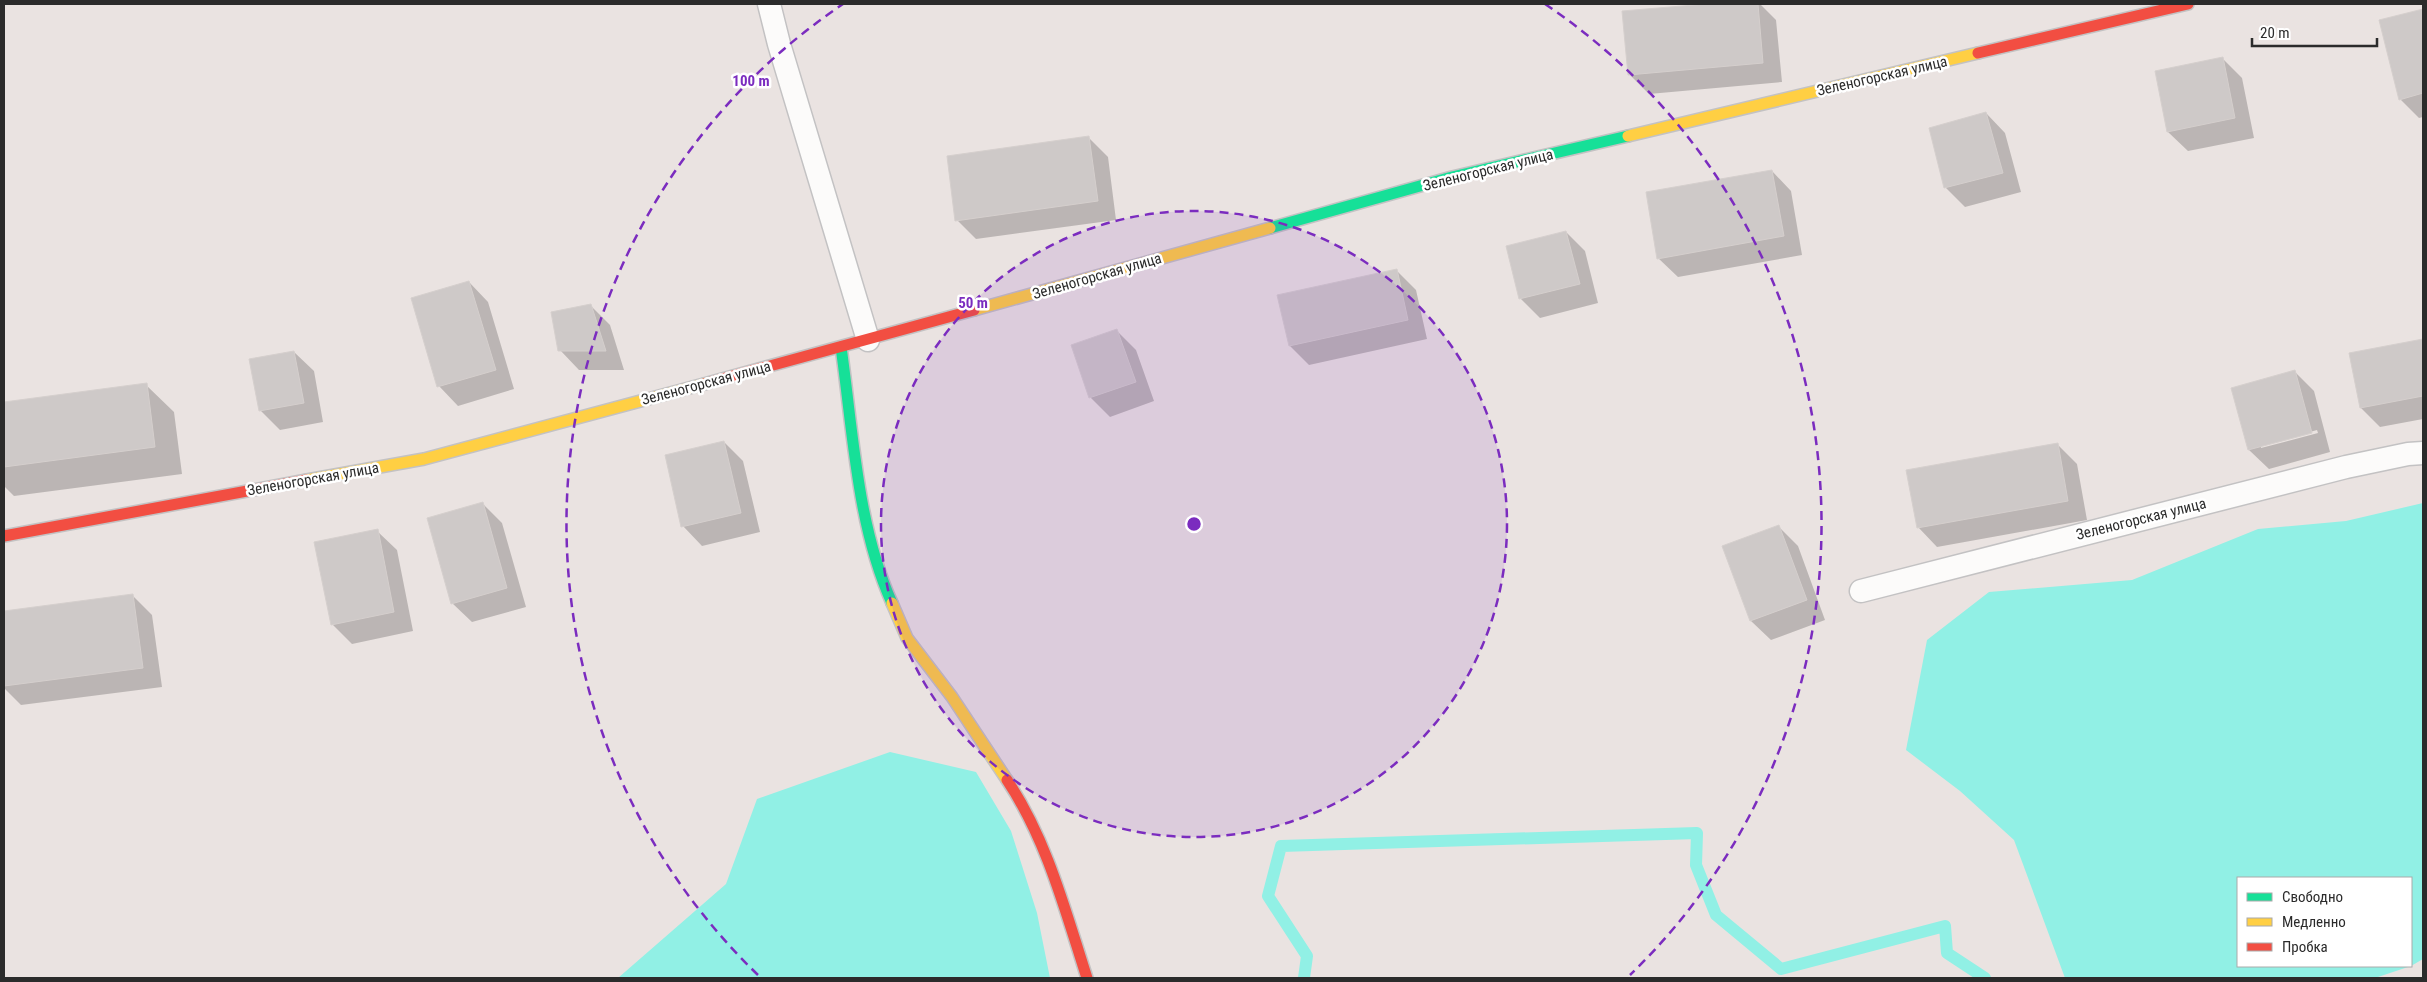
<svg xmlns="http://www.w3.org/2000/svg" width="2427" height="982" font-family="'Roboto Condensed',sans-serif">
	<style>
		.water { fill: #91f0e5 }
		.shadow { fill: #0003; fill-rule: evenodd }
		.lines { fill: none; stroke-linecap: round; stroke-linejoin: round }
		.stream { stroke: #91f0e5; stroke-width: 12 }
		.building { fill: #cec9c8; stroke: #d5cfcd }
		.lane-casing { stroke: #c3c2c3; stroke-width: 25 }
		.fast-casing { stroke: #c3c2c3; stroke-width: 14 }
		.slow-casing { stroke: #c3c2c3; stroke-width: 14 }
		.jam-casing { stroke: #c3c2c3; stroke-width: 14 }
		.lane { stroke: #fcfbfa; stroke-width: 22 }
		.fast { stroke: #16e098; stroke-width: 11 }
		.slow { stroke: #ffcf43; stroke-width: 11 }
		.jam { stroke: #f24e42; stroke-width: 11 }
		.ring { fill: none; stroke: #7b2cbf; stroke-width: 2.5; stroke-dasharray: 9 6 }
		.labels { text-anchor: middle; stroke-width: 5; stroke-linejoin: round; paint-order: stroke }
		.street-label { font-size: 15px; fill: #2b2b2b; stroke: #fff }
		.centre { fill: #7b2cbf; stroke: #fff; stroke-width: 2.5 }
		.ring-label { font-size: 15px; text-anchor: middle; font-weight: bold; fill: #7b2cbf; stroke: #fff; stroke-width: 5; stroke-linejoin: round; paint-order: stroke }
	</style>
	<rect width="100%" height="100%" fill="#eae3e1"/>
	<path class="water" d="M 2423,503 L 2423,959 L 2411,966 L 2411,878 L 2238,878 L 2238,966 L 2411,966 L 2375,978 L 2065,978 L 2014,840 L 1960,791 L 1906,750 L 1927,640 L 1989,592 L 2132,580 L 2258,529 L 2346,521 Z
		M 890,752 L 976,772 L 1011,831 L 1037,913 L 1050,978 L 618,978 L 726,884 L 757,799 Z"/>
	<path class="shadow" d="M 1720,4 L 1760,4 L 1776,20 L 1782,82 L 1649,94 L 1630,75 L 1624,12 Z
		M 2423,10 L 2423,117 L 2419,118 L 2400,99 L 2380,21 Z
		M 2222,58 L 2242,78 L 2254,138 L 2188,151 L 2168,132 Z
		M 1986,113 L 2005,133 L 2021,192 L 1965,207 L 1946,188 L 1930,129 Z
		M 1088,137 L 1108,157 L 1116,220 L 976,239 L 957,220 Z
		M 1772,171 L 1791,191 L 1802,255 L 1678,277 L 1658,258 Z
		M 1566,232 L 1585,251 L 1598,303 L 1540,318 L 1520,298 Z
		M 1396,270 L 1416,290 L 1427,339 L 1309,365 L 1290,346 Z
		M 469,282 L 488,302 L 514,389 L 458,406 L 439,386 Z
		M 590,305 L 610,325 L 624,370 L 579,370 L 560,350 Z
		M 1117,331 L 1136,350 L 1154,401 L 1110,417 L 1090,397 Z
		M 2423,340 L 2423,419 L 2380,427 L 2361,408 L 2350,354 Z
		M 294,352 L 314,371 L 323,422 L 280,430 L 260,410 Z
		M 2295,372 L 2314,391 L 2330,452 L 2269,469 L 2249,450 L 2233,389 ZM 2317,430 L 2318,433 L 2261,448 L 2261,446 Z
		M 146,385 L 174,412 L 182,474 L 14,496 L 4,486 L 4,403 Z
		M 724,442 L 743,461 L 760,532 L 702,546 L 683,526 Z
		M 2057,444 L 2077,464 L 2087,520 L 1937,547 L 1918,527 Z
		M 483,504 L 502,523 L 526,607 L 472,622 L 452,603 Z
		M 1779,527 L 1798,546 L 1825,620 L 1771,640 L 1751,621 L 1724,547 Z
		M 377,531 L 397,550 L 413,631 L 352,644 L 332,624 Z
		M 133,596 L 152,615 L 162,687 L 21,705 L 4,688 L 4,612 Z"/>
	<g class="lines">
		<path class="stream" d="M 1304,978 L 1307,956 L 1268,896 L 1281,846 L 1697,833 L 1696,865 L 1716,915 L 1781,969 L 1945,926 L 1947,953 L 1985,978"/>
	</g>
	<path class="building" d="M 1706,4 L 1758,4 L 1763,63 L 1628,75 L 1622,11 Z
		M 2423,9 L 2423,93 L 2399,100 L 2379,20 Z
		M 2223,57 L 2235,118 L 2167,132 L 2155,71 Z
		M 1986,112 L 2003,173 L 1944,188 L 1929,128 Z
		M 1089,136 L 1098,201 L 955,221 L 947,156 Z
		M 1772,170 L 1784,236 L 1657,259 L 1646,192 Z
		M 1566,231 L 1580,284 L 1519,299 L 1506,246 Z
		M 1397,269 L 1408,320 L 1289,346 L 1277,295 Z
		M 469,281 L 496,370 L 437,387 L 411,298 Z
		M 591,304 L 606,351 L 558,351 L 551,312 Z
		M 1117,329 L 1136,382 L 1089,398 L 1071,345 Z
		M 2423,339 L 2423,396 L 2360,408 L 2349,353 Z
		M 294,351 L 304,403 L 259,411 L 249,359 Z
		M 2295,370 L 2312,433 L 2248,450 L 2231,388 Z
		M 147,383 L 155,447 L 4,467 L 4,402 Z
		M 724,441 L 741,513 L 681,527 L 665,455 Z
		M 2058,443 L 2068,501 L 1917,528 L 1906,470 Z
		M 483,502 L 507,588 L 451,604 L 427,518 Z
		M 1779,525 L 1807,600 L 1750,621 L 1722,546 Z
		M 378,529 L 394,612 L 331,625 L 314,542 Z
		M 133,594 L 143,668 L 4,686 L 4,611 Z"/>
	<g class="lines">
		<g class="lane-casing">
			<path id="lane" d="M 769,4 L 779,44 L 868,340
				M 1861,591 L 2346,467 L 2408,454 L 2423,453"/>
		</g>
		<g class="fast-casing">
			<path id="fast" d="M 1270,228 L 1452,177 L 1628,136
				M 841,347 C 853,431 857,526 892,603"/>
		</g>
		<g class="slow-casing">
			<path id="slow" d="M 1628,136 L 1978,53
				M 974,310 L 1270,228
				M 307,480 L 424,459 L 704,384
				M 892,603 L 907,638 L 952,697 L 1007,780"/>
		</g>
		<g class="jam-casing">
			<path id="jam" d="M 1978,53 L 2188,4
				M 704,384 L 974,310
				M 4,536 L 307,480
				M 1007,780 C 1047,840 1065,910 1087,978"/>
		</g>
		<use href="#lane" class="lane"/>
		<use href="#fast" class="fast"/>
		<use href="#slow" class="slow"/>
		<use href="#jam" class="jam"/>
	</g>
	<circle cx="1194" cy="524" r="313" fill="#7b2cbf" fill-opacity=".12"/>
	<g class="ring">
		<circle cx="1194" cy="524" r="313"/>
		<path d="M758 975A627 627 0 0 1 843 4M1545 4A627 627 0 0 1 1630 975"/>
	</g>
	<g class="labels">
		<g class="street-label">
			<text transform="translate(1882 76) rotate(-13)" y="5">Зеленогорская улица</text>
			<text transform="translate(1488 170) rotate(-14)" y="5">Зеленогорская улица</text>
			<text transform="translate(1097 276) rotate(-16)" y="5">Зеленогорская улица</text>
			<text transform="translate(706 383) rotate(-15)" y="5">Зеленогорская улица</text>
			<text transform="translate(313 479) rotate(-10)" y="5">Зеленогорская улица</text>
			<text transform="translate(2141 519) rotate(-14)" y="5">Зеленогорская улица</text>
		</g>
	</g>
	<circle cx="1194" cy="524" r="8" class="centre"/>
	<g class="ring-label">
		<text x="751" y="86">100 m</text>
		<text x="973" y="308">50 m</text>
	</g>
	<rect width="2427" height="982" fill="none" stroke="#2b2b2b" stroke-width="10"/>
	<rect x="2237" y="877" width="175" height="90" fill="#ffffff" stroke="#aaaaaa"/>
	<rect x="2247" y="893" width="25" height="8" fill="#16e098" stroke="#aaaaaa"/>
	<text x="2282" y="902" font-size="15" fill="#2b2b2b">Свободно</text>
	<rect x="2247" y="918" width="25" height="8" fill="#ffcf43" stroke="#aaaaaa"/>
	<text x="2282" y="927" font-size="15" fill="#2b2b2b">Медленно</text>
	<rect x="2247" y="943" width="25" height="8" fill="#f24e42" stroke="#aaaaaa"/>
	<text x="2282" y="952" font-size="15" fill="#2b2b2b">Пробка</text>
	<path d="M2252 38v8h125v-8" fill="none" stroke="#2b2b2b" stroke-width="2.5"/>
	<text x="2260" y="38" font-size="15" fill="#2b2b2b" stroke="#ffffff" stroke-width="4" paint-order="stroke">20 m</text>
</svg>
